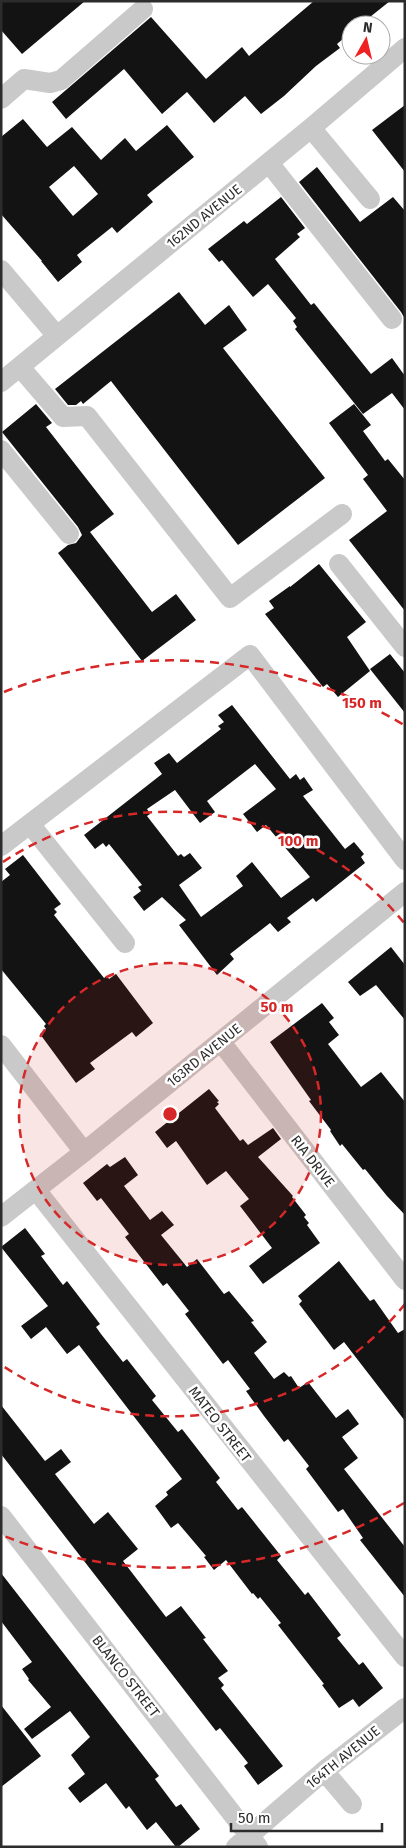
<svg xmlns="http://www.w3.org/2000/svg" width="406" height="1848" font-family="'Fira Sans',sans-serif">
	<style>
		.building { fill: #131313; fill-rule: evenodd }
		.lines { fill: none; stroke-linecap: round; stroke-linejoin: round }
		.minor { stroke: #c9c9c9; stroke-width: 20 }
		.ring { fill: none; stroke: #d62828; stroke-width: 2.5; stroke-dasharray: 9 6 }
		.labels { text-anchor: middle; stroke-width: 5; stroke-linejoin: round; paint-order: stroke }
		.street-label { font-size: 14px; fill: #2c2c2c; stroke: #fff }
		.centre { fill: #d62828; stroke: #fff; stroke-width: 2.5 }
		.ring-label { font-size: 15px; text-anchor: middle; font-weight: bold; fill: #d62828; stroke: #fff; stroke-width: 5; stroke-linejoin: round; paint-order: stroke }
	</style>
	<rect width="100%" height="100%" fill="#fff"/>
	<path class="building" d="M 1,1 L 85,1 L 22,54 L 1,30 Z
		M 314,1 L 390,1 L 360,25 L 351,25 L 351,32 L 337,44 L 340,48 L 316,66 L 284,96 L 261,114 L 245,96 L 214,123 L 187,92 L 162,114 L 124,69 L 66,119 L 52,102 L 151,17 L 206,79 L 242,47 L 249,56 Z
		M 405,105 L 405,172 L 372,130 Z
		M 23,119 L 47,147 L 72,127 L 101,160 L 125,138 L 136,151 L 167,125 L 194,157 L 147,195 L 153,202 L 117,233 L 112,227 L 77,255 L 82,262 L 58,282 L 41,261 L 42,261 L 1,214 L 1,137 ZM 74,166 L 98,194 L 73,216 L 49,187 Z
		M 317,167 L 360,222 L 393,197 L 405,211 L 405,319 L 401,312 L 299,182 Z
		M 281,197 L 305,228 L 297,234 L 300,237 L 275,259 L 311,305 L 314,303 L 371,374 L 392,358 L 405,376 L 405,410 L 392,393 L 363,414 L 295,329 L 297,327 L 293,321 L 296,318 L 268,284 L 253,297 L 222,260 L 219,262 L 208,249 L 244,221 L 247,224 Z
		M 179,292 L 205,325 L 229,305 L 247,330 L 223,348 L 325,478 L 238,545 L 111,381 L 83,404 L 81,401 L 76,405 L 68,405 L 55,389 Z
		M 36,404 L 52,423 L 46,427 L 114,514 L 90,532 L 152,612 L 176,594 L 196,620 L 142,661 L 58,553 L 68,545 L 76,543 L 82,535 L 78,527 L 2,432 Z
		M 354,404 L 371,425 L 363,431 L 385,461 L 388,459 L 405,480 L 405,611 L 349,540 L 387,511 L 363,479 L 368,475 L 329,423 Z
		M 319,564 L 366,622 L 347,637 L 370,671 L 338,697 L 327,684 L 323,687 L 265,614 L 274,608 L 269,601 L 290,586 L 290,587 Z
		M 390,654 L 405,673 L 405,713 L 370,669 Z
		M 232,705 L 290,779 L 296,774 L 300,780 L 304,777 L 313,790 L 303,796 L 345,849 L 354,842 L 364,854 L 361,857 L 365,863 L 316,902 L 313,898 L 287,918 L 291,922 L 278,932 L 270,923 L 230,954 L 234,959 L 217,975 L 179,925 L 186,920 L 162,897 L 144,911 L 133,897 L 141,891 L 138,887 L 142,885 L 109,844 L 106,847 L 103,843 L 95,849 L 84,835 L 162,774 L 154,763 L 169,753 L 177,763 L 221,729 L 218,726 L 224,722 L 218,715 ZM 255,764 L 276,789 L 243,814 L 257,832 L 266,825 L 310,877 L 281,898 L 252,862 L 236,876 L 243,886 L 201,917 L 179,885 L 202,868 L 190,853 L 184,857 L 181,854 L 178,856 L 147,816 L 150,814 L 147,809 L 175,790 L 200,823 L 215,812 L 207,801 Z
		M 23,855 L 61,904 L 54,909 L 57,912 L 54,915 L 104,978 L 107,976 L 109,979 L 116,974 L 153,1023 L 136,1037 L 132,1032 L 90,1063 L 95,1069 L 76,1083 L 40,1034 L 46,1029 L 44,1026 L 46,1024 L 1,969 L 1,882 L 10,875 L 5,869 Z
		M 391,947 L 405,965 L 405,1020 L 376,985 L 360,996 L 348,982 Z
		M 322,1003 L 334,1018 L 329,1022 L 339,1035 L 328,1044 L 361,1087 L 381,1072 L 405,1102 L 405,1215 L 387,1196 L 365,1169 L 363,1170 L 342,1144 L 340,1146 L 330,1131 L 331,1130 L 309,1101 L 311,1100 L 270,1042 Z
		M 209,1089 L 219,1101 L 217,1102 L 219,1104 L 215,1108 L 240,1141 L 243,1139 L 248,1145 L 273,1128 L 281,1139 L 258,1157 L 293,1196 L 292,1197 L 306,1215 L 304,1217 L 309,1223 L 307,1225 L 320,1243 L 263,1284 L 249,1266 L 272,1248 L 240,1206 L 249,1199 L 226,1171 L 207,1185 L 176,1141 L 167,1148 L 155,1132 Z
		M 125,1157 L 138,1175 L 124,1186 L 150,1220 L 162,1211 L 174,1225 L 161,1235 L 187,1267 L 197,1259 L 224,1294 L 229,1291 L 254,1321 L 251,1322 L 267,1342 L 254,1353 L 274,1379 L 284,1372 L 289,1377 L 291,1376 L 299,1388 L 308,1382 L 336,1418 L 348,1409 L 359,1424 L 342,1437 L 358,1458 L 344,1469 L 405,1547 L 405,1597 L 360,1540 L 363,1538 L 343,1509 L 338,1512 L 306,1469 L 309,1466 L 288,1439 L 284,1442 L 264,1416 L 246,1391 L 250,1389 L 228,1360 L 223,1364 L 185,1314 L 189,1311 L 167,1283 L 163,1286 L 125,1237 L 129,1234 L 101,1198 L 97,1201 L 83,1183 L 107,1164 L 110,1167 Z
		M 25,1228 L 45,1254 L 41,1256 L 63,1285 L 67,1281 L 100,1324 L 96,1327 L 101,1334 L 123,1362 L 127,1359 L 156,1396 L 152,1400 L 178,1432 L 182,1429 L 220,1478 L 216,1482 L 238,1510 L 242,1507 L 281,1556 L 277,1560 L 305,1595 L 308,1592 L 341,1635 L 337,1638 L 359,1665 L 363,1662 L 383,1688 L 359,1707 L 353,1699 L 339,1708 L 322,1685 L 324,1684 L 278,1625 L 281,1623 L 260,1597 L 258,1599 L 253,1593 L 252,1594 L 226,1560 L 214,1570 L 204,1557 L 206,1556 L 178,1523 L 171,1528 L 155,1506 L 168,1495 L 166,1492 L 182,1479 L 79,1345 L 67,1354 L 46,1327 L 31,1339 L 21,1326 L 48,1306 L 1,1247 Z
		M 339,1261 L 370,1301 L 374,1299 L 398,1333 L 405,1329 L 405,1421 L 344,1342 L 334,1350 L 299,1304 L 302,1301 L 298,1296 Z
		M 1,1405 L 45,1461 L 61,1449 L 71,1462 L 55,1474 L 94,1524 L 108,1512 L 138,1549 L 123,1561 L 166,1617 L 181,1606 L 206,1638 L 203,1639 L 228,1671 L 218,1678 L 224,1685 L 221,1688 L 283,1766 L 258,1785 L 244,1766 L 248,1763 L 220,1728 L 216,1731 L 1,1454 Z
		M 1,1573 L 159,1776 L 155,1779 L 176,1807 L 181,1804 L 200,1829 L 178,1847 L 176,1847 L 156,1822 L 147,1830 L 129,1806 L 126,1809 L 106,1783 L 80,1803 L 68,1788 L 85,1774 L 71,1755 L 90,1737 L 70,1711 L 32,1739 L 24,1729 L 51,1707 L 28,1680 L 29,1679 L 22,1669 L 32,1662 L 1,1621 Z
		M 1,1705 L 41,1756 L 1,1787 Z"/>
	<g class="lines">
		<path class="minor" d="M 1,99 L 24,79 L 50,83 L 61,80 L 143,9
			M 311,128 L 370,199
			M 269,163 L 392,319
			M 1,270 L 57,336
			M 20,367 L 63,417 L 87,416 L 230,598 L 342,514
			M 1,382 L 311,128 L 405,48
			M 1,450 L 69,534
			M 339,564 L 405,647
			M 30,824 L 125,943
			M 1,846 L 250,655 L 405,860
			M 221,1042 L 405,1280
			M 1,1045 L 84,1152
			M 36,1190 L 405,1657
			M 1,1217 L 84,1152 L 405,892
			M 1,1516 L 258,1847
			M 324,1771 L 352,1804
			M 236,1847 L 324,1771 L 405,1708"/>
	</g>
	<circle cx="170" cy="1114" r="151" fill="#d62828" fill-opacity=".12"/>
	<g class="ring">
		<circle cx="170" cy="1114" r="151"/>
		<path d="M405 1304A302 302 0 0 1 3 1366M3 862A302 302 0 0 1 405 924"/>
		<path d="M404 1503A454 454 0 0 1 4 1536M4 692A454 454 0 0 1 404 725"/>
	</g>
	<g class="labels">
		<g class="street-label">
			<text transform="translate(204 216) rotate(-39)" y="5">162ND AVENUE</text>
			<text transform="translate(204 1055) rotate(-39)" y="5">163RD AVENUE</text>
			<text transform="translate(313 1161) rotate(52)" y="5">RIA DRIVE</text>
			<text transform="translate(220 1424) rotate(52)" y="5">MATEO STREET</text>
			<text transform="translate(126 1676) rotate(52)" y="5">BLANCO STREET</text>
			<text transform="translate(343 1757) rotate(-39)" y="5">164TH AVENUE</text>
		</g>
	</g>
	<circle cx="170" cy="1114" r="8" class="centre"/>
	<g class="ring-label">
		<text x="362" y="708">150 m</text>
		<text x="298" y="846">100 m</text>
		<text x="277" y="1012">50 m</text>
	</g>
	<rect width="406" height="1848" fill="none" stroke="#2c2c2c" stroke-width="5"/>
	<g transform="translate(366 40) rotate(8)"><circle r="24" fill="#ffffff" stroke="#ababab"/>
	<path d="M0-4L9 19L0 12L-9 19Z" fill="#f02122"/>
	<text y="-8" font-size="14" font-weight="bold" text-anchor="middle" fill="#2c2c2c">N</text>
	</g>
	<path d="M231 1823v8h151v-8" fill="none" stroke="#2c2c2c" stroke-width="2.5"/>
	<text x="238" y="1823" font-size="15" fill="#2c2c2c" stroke="#ffffff" stroke-width="4" paint-order="stroke">50 m</text>
</svg>
